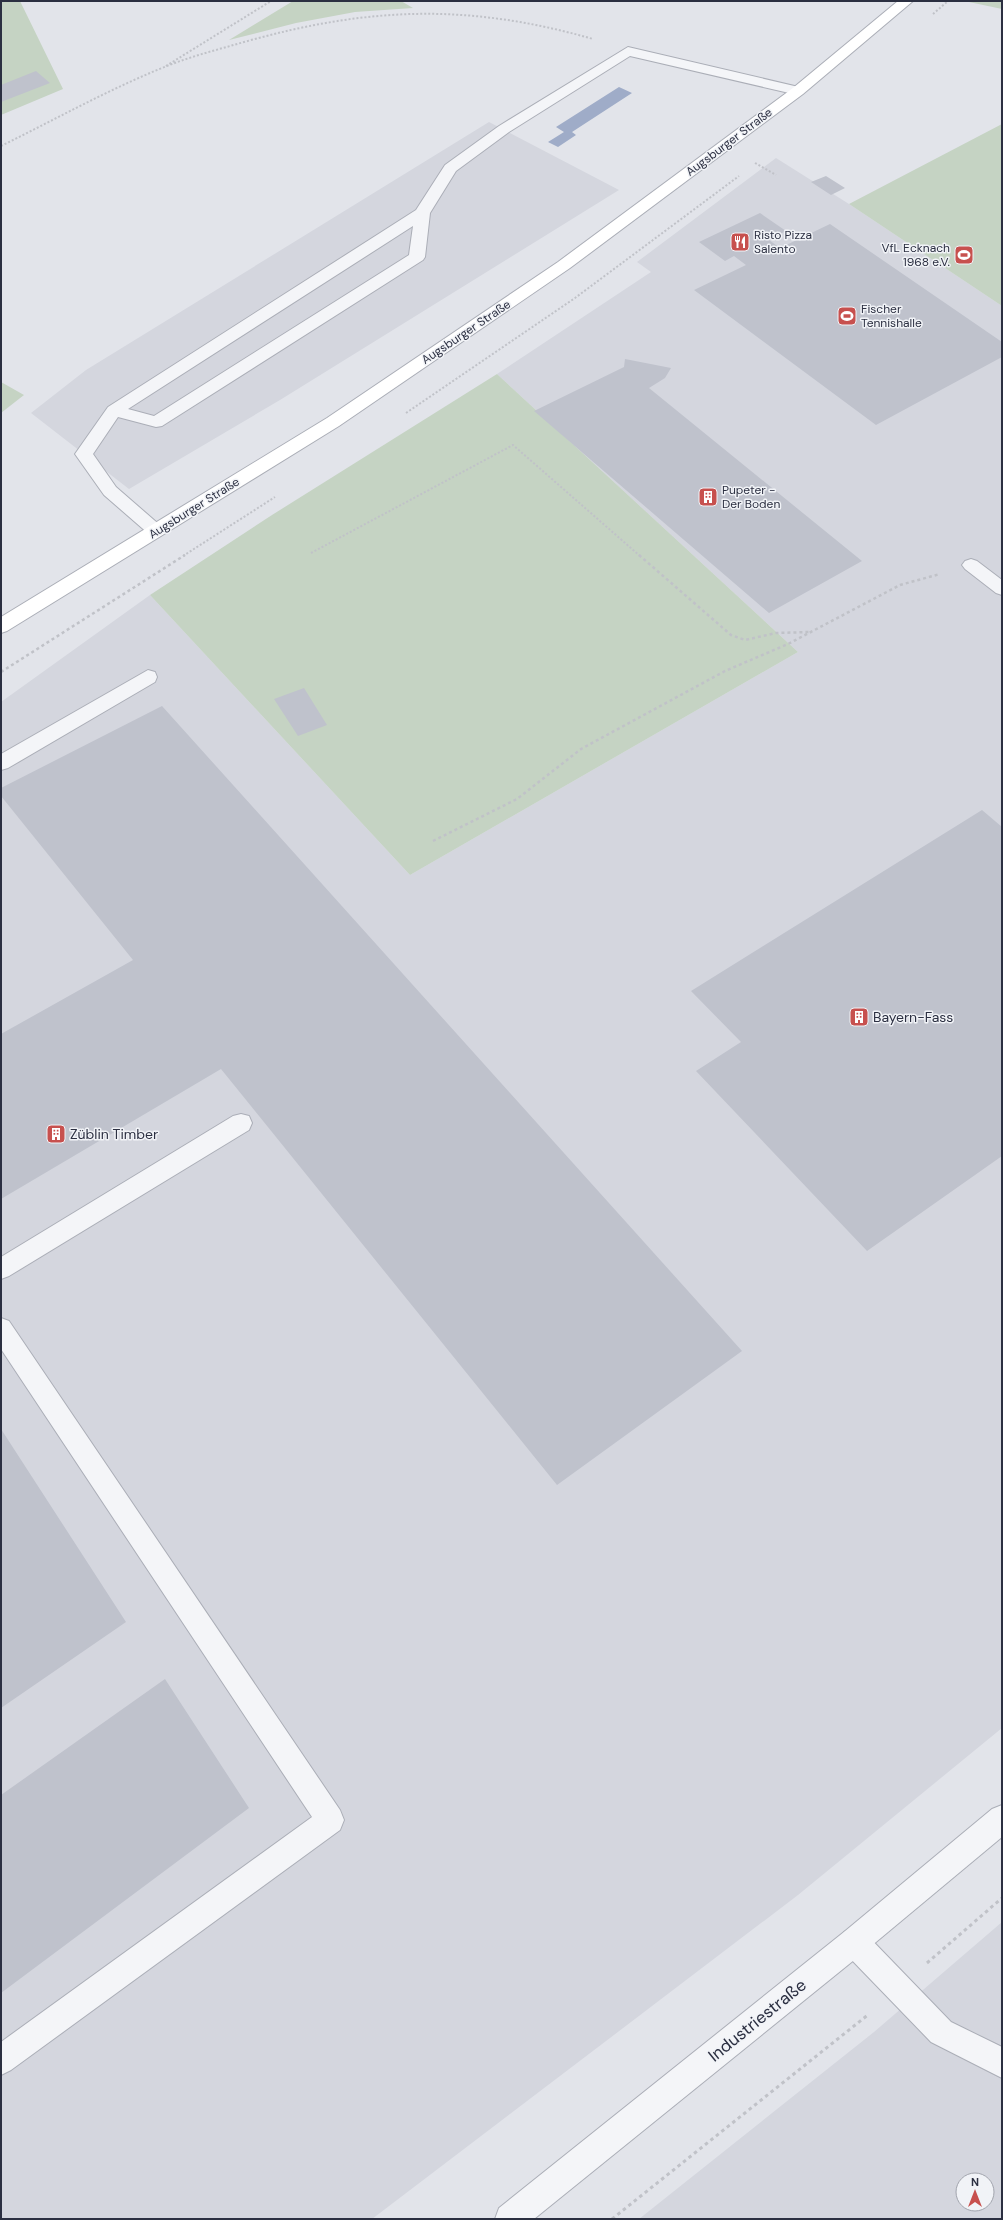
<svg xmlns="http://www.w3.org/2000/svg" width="1003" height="2220" font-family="'DM Sans',sans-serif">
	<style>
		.built { fill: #d4d6de; fill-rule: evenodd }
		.green { fill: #c5d3c3 }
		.water { fill: #9facc8 }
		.building { fill: #bfc2cc }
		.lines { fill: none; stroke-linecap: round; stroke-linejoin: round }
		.service-casing { stroke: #abaeb7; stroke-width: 2 }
		.minor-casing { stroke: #abaeb7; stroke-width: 2 }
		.secondary-casing { stroke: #abaeb7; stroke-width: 2 }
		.path-far2 { stroke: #c0c2c8; stroke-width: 2; stroke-dasharray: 2 2; stroke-linecap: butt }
		.path-far1 { stroke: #c0c2c8; stroke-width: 2.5; stroke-dasharray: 3 3; stroke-linecap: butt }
		.path { stroke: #c0c2c8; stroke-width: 3; stroke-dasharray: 3.5 3.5; stroke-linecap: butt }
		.service { fill: #f4f5f8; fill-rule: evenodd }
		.minor { fill: #f4f5f8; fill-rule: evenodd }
		.secondary { fill: #fff; fill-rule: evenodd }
		.labels { text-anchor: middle; stroke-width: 3; stroke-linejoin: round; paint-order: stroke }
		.far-street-label { font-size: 12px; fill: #2b2f41; stroke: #f1f3f7 }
		.far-poi-label { font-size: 12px; fill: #2b2f41; stroke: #f1f3f7; text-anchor: start }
		.poi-label { font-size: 14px; fill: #2b2f41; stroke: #f1f3f7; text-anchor: start }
		.near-street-label { font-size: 17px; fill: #2b2f41; stroke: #f1f3f7 }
	</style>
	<rect width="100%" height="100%" fill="#e2e4ea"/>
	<path class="built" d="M 489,122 L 619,190 L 280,400 L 129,489 L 31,413 L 86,370 Z
		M 776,158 L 849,204 L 1002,306 L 1002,1728 L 798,1895 L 372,2219 L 1,2219 L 1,702 L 150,595 L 410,875 L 798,652 L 497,374 L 651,272 L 637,262 Z
		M 1002,1922 L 1002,2219 L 639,2219 L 874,2032 ZM 963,2180 L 987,2180 L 987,2204 L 963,2204 Z"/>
	<path class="green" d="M 1,1 L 20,1 L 63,89 L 1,115 Z
		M 293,1 L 401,1 L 413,8 L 355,12 L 296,23 L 229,40 Z
		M 1002,1 L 1002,9 L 969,2 L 970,1 Z
		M 1002,124 L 1002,306 L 849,204 Z
		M 497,374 L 798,652 L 410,875 L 150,595 L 272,515 Z
		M 1,382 L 24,395 L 1,413 Z"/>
	<path class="water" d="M 619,87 L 632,93 L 572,132 L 576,135 L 558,147 L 548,142 L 564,132 L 556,127 Z"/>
	<path class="building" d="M 36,71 L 50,83 L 1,102 L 1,85 Z
		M 826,176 L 845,188 L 831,195 L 811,182 Z
		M 760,213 L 786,231 L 769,240 L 780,248 L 830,224 L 1002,342 L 1002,357 L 876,425 L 694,290 L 746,265 L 734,256 L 725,261 L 699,242 Z
		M 625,359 L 671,368 L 665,378 L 649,388 L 862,561 L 769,613 L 534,411 L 624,367 Z
		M 304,688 L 327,725 L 298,736 L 274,699 Z
		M 162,706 L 742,1351 L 557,1485 L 221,1069 L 1,1199 L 1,1034 L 133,960 L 1,796 L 1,788 Z
		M 982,810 L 1002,827 L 1002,1156 L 867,1251 L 696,1071 L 741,1042 L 691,991 Z
		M 1,1429 L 126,1622 L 1,1708 Z
		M 165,1679 L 249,1808 L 1,1993 L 1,1795 Z"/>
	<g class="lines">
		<g class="service-casing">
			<path id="service" d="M 628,47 L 803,88 L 805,91 L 798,95 L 630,56 L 509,132 L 456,171 L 430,213 L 425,257 L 423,260 L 162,426 L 156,427 L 118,417 L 93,454 L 116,487 L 162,527 L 165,531 L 162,535 L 156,537 L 150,535 L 104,495 L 75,454 L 108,407 L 416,210 L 445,165 L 499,126 ZM 413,226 L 409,255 L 154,416 L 128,409 Z
				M 148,670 L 155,672 L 157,677 L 155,682 L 8,768 L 1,770 L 1,754 Z
				M 241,1114 L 249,1116 L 252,1123 L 249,1130 L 9,1276 L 1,1279 L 1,1257 L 233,1116 Z
				M 1,1318 L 9,1321 L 340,1810 L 344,1820 L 340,1830 L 11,2070 L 1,2075 L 1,2042 L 312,1817 L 1,1349 Z
				M 854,1928 L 864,1932 L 951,2022 L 1002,2047 L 1002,2078 L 931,2042 L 844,1952 L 840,1942 L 844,1932 Z"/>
		</g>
		<g class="minor-casing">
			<path id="minor" d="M 971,559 L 977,561 L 1002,580 L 1002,595 L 996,593 L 965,569 L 962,565 L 965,561 Z
				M 1002,1805 L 1002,1837 L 864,1952 L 534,2219 L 495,2219 L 499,2208 L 844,1932 L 992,1809 Z"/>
		</g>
		<g class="secondary-casing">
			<path id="secondary" d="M 898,1 L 913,1 L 803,94 L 570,268 L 339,426 L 7,631 L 1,633 L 1,617 L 327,418 L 558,262 L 793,88 Z"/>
		</g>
		<path class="path-far2" d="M 933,14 L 948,1
			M 166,66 L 271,1
			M 1,146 C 58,118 113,87 172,64 C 196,55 220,49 244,42 C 368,7 468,3 593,39
			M 755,163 L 776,175
			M 406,413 L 575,298 L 739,176
			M 311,553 L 513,445 L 640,556
			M 183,556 L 275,497"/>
		<path class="path-far1" d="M 639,555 L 731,635 L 745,640 L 776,633 L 809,632
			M 1,672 L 185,555
			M 433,841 L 517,799 L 581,749 L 725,671 L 788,644 L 900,585 L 940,574"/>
		<path class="path" d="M 927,1963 L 1002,1898
			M 612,2219 L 869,2014"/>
		<use href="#service" class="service"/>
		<use href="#minor" class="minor"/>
		<use href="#secondary" class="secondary"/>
	</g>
	<defs>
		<g id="restaurant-square" transform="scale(1)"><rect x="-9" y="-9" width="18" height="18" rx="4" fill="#c7504e" stroke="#f1f3f7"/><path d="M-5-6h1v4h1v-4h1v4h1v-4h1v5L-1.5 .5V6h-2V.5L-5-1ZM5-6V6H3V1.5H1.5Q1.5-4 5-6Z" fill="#fff"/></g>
		<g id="stadium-square" transform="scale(1)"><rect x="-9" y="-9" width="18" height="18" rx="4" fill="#c7504e" stroke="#f1f3f7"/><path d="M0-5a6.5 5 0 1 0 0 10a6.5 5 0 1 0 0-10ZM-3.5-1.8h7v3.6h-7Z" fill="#fff"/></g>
		<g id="building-square" transform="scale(1)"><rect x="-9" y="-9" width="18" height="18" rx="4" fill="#c7504e" stroke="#f1f3f7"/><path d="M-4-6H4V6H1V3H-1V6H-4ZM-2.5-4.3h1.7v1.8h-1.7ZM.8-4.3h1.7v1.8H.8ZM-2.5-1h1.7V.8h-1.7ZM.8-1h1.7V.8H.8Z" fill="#fff"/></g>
	</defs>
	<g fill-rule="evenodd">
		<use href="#restaurant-square" x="740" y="242"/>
		<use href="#stadium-square" x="964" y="255"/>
		<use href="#stadium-square" x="847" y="316"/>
		<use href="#building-square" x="708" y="497"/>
		<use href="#building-square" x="859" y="1017"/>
		<use href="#building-square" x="56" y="1134"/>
	</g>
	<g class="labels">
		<g class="far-street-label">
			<text transform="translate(729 142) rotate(-37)" y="4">Augsburger Straße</text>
			<text transform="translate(466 332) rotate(-34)" y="4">Augsburger Straße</text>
			<text transform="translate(194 508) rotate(-32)" y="4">Augsburger Straße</text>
		</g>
		<g class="far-poi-label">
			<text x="754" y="239">Risto Pizza<tspan x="754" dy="14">Salento</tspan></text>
			<text x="950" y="252" text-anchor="end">VfL Ecknach<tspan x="950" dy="14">1968 e.V.</tspan></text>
			<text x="861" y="313">Fischer<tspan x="861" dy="14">Tennishalle</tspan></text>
			<text x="722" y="494">Pupeter -<tspan x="722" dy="14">Der Boden</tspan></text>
		</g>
		<g class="poi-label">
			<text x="873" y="1022">Bayern-Fass</text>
			<text x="70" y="1139">Züblin Timber</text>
		</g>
		<g class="near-street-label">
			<text transform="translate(757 2020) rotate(-39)" y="6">Industriestraße</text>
		</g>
	</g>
	<rect width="1003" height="2220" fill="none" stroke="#2b2f41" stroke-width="4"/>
	<g transform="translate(975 2192)"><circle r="19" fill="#f1f3f7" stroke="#a2a5ae"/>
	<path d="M0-3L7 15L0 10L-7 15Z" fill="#c7504e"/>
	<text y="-6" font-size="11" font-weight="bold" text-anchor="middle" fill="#2b2f41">N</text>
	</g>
</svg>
